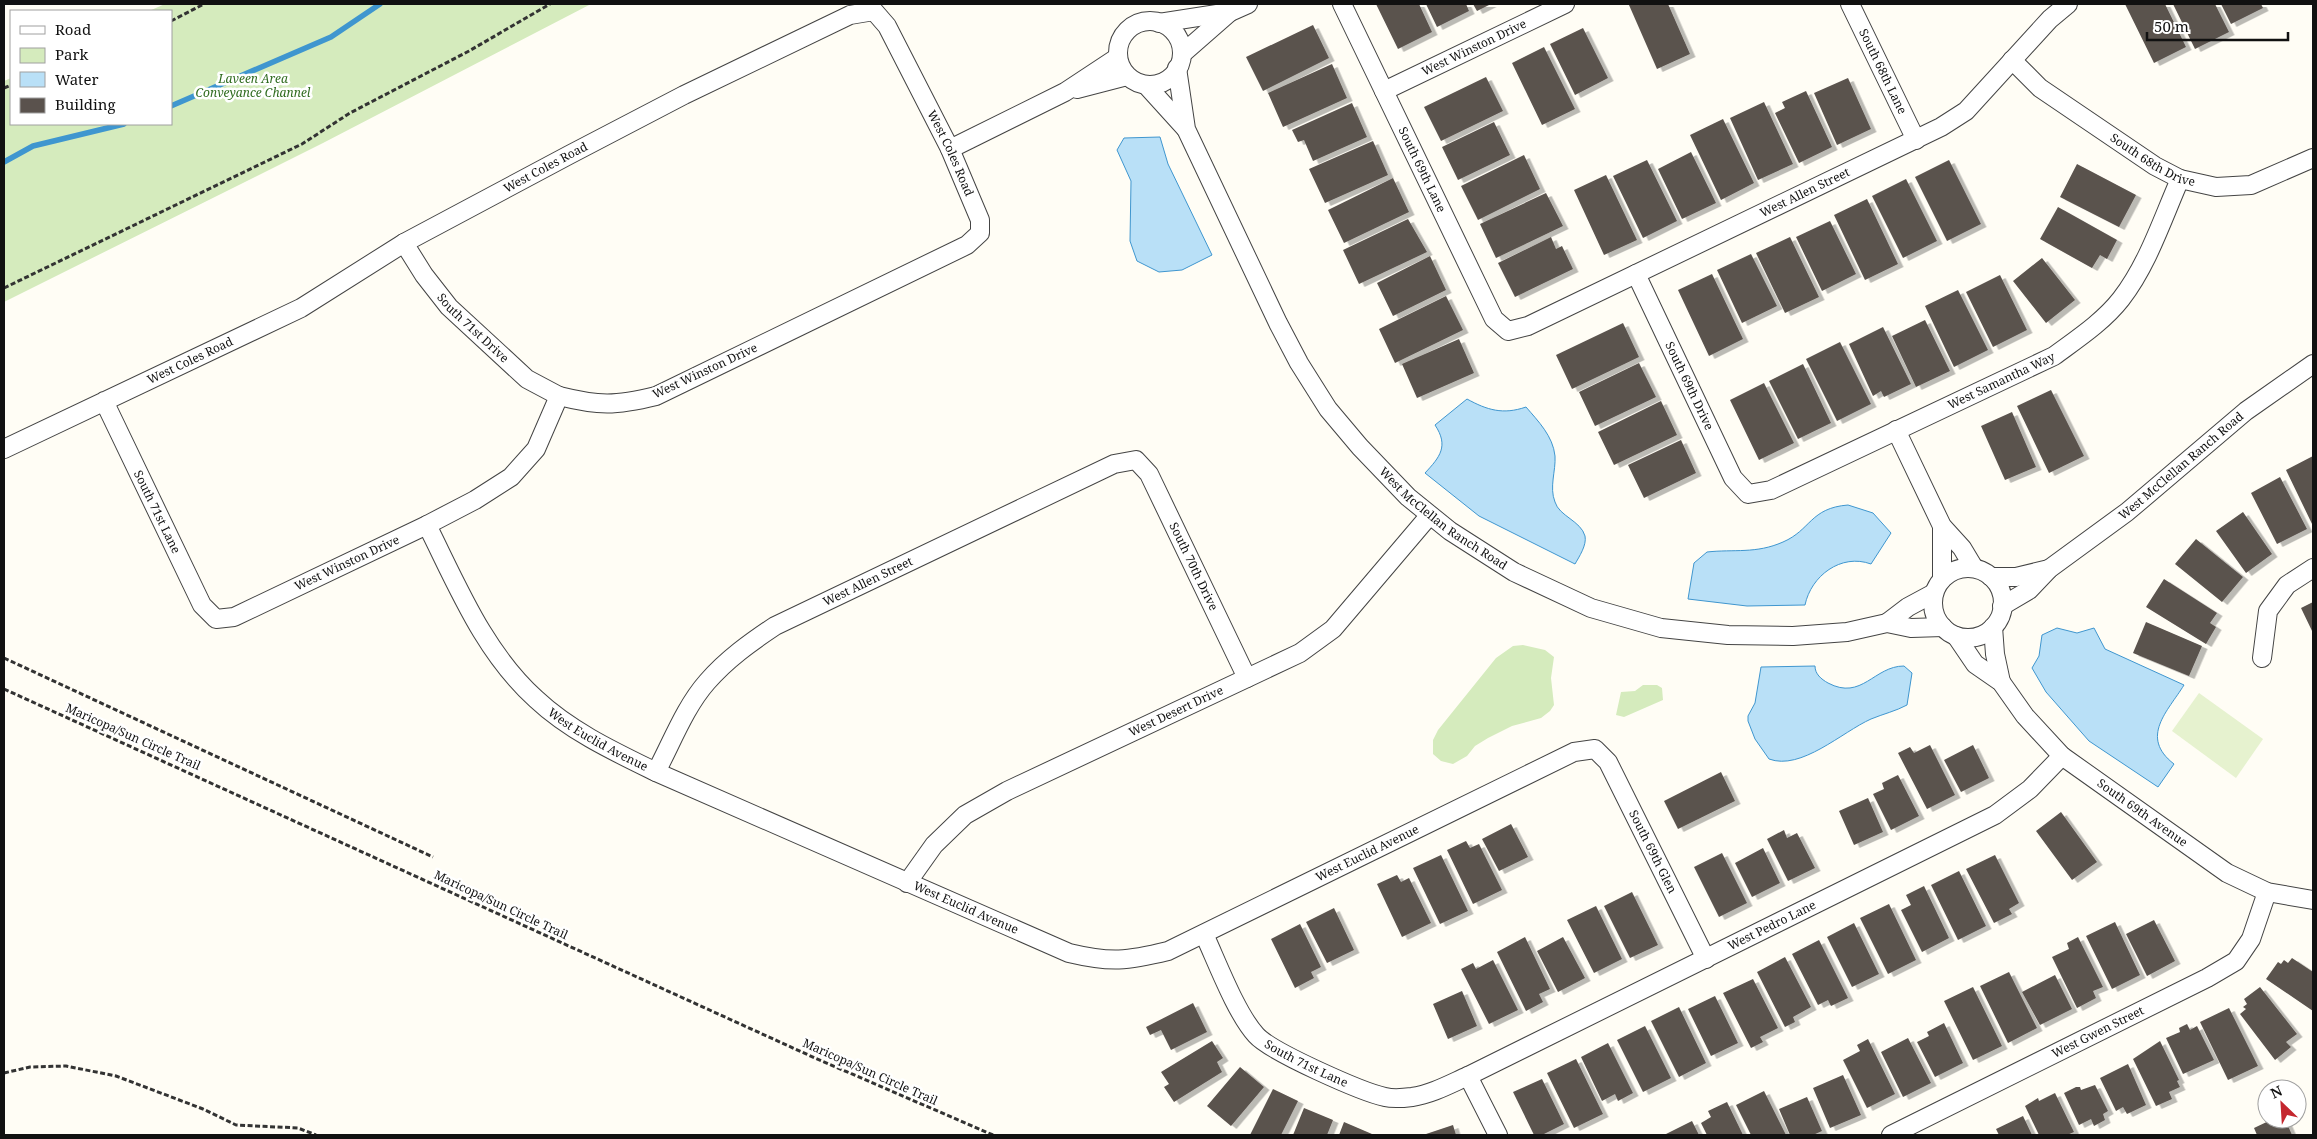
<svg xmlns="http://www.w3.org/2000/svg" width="2317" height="1139" font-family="'Noto Serif',serif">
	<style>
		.green { fill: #d5ebbd }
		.pitch { fill: #e6f2cf }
		.water { fill: #b9e0f7; stroke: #3f96cf }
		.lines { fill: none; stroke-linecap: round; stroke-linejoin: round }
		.stream { stroke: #3f96cf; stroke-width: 5.5 }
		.building { fill: #5a524d; filter: url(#shadow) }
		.minor-casing { stroke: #444; stroke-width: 20 }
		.path { stroke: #333; stroke-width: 3; stroke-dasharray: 5 2.5; stroke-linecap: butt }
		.minor { stroke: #fff; stroke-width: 18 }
		.labels { text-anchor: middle; stroke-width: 5; stroke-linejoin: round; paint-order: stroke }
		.street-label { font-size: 12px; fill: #111; stroke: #fff }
		.park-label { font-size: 12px; font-style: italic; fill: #2f6b1f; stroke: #fff }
	</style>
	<defs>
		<filter id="shadow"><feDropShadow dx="5.5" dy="3" stdDeviation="0" flood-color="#0004"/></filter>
	</defs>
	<rect width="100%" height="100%" fill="#fffdf5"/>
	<path class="green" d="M 165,4 L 591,4 L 323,143 L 4,302 L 4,81 L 11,78 L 11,124 L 171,124 L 171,11 L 149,11 Z
		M 1523,645 L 1545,650 L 1554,657 L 1551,678 L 1554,705 L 1550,711 L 1541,718 L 1512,726 L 1488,738 L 1475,746 L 1467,756 L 1453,764 L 1441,761 L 1433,754 L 1433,740 L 1438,730 L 1496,658 L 1513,646 Z
		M 1643,685 L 1657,685 L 1662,688 L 1663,700 L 1624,717 L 1616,715 L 1621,692 L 1635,691 Z"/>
	<path class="pitch" d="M 2199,693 L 2263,739 L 2236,778 L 2172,731 Z"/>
	<path class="water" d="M 1160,137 L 1168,164 L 1212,255 L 1182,270 L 1159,272 L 1137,261 L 1130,241 L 1131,181 L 1117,150 L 1124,138 Z
		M 1467,399 C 1487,410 1503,415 1526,407 C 1538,421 1553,436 1555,456 C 1556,471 1549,487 1555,502 C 1559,516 1581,521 1585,536 C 1587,545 1579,557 1575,564 L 1479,516 L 1425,473 C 1440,457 1449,446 1435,425 Z
		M 1848,505 L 1873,513 L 1891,533 L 1871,564 C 1841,553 1811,576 1805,605 L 1747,606 L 1688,599 L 1694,563 L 1707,552 C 1734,549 1756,554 1783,542 C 1811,530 1810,508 1848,505 Z
		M 2057,628 L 2077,633 L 2094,628 L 2105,649 L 2184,685 C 2168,711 2139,737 2174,764 L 2158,787 L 2089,741 L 2046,692 L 2032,668 L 2039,656 L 2042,635 Z
		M 1815,666 C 1815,674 1821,679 1828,683 C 1862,701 1874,666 1904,666 L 1912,673 L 1907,705 C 1896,711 1883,714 1871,719 C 1842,732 1801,771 1769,759 L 1755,739 L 1748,721 L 1748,716 L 1755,703 L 1761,667 Z"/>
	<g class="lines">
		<path class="stream" d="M 171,106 L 331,37 L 380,4
			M 4,162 L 33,146 L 124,124"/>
	</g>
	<path class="building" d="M 1376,4 L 1419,4 L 1432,32 L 1398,49 Z
		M 1426,4 L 1466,4 L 1469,11 L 1437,27 Z
		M 1473,4 L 1491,4 L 1477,11 Z
		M 1633,4 L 1668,4 L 1690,54 L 1657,69 L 1629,5 Z
		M 2125,4 L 2165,4 L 2186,47 L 2154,63 Z
		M 2173,4 L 2215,4 L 2229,32 L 2195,49 Z
		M 2221,4 L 2261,4 L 2263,8 L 2231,24 Z
		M 1313,25 L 1329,58 L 1263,91 L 1246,57 Z
		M 1583,28 L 1608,78 L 1575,95 L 1550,44 Z
		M 1544,47 L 1575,109 L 1542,125 L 1512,63 Z
		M 1332,64 L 1347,98 L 1283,127 L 1268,93 Z
		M 1486,77 L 1503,111 L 1441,141 L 1424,107 Z
		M 1848,78 L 1871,129 L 1837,145 L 1814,93 Z
		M 1806,91 L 1832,147 L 1799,163 L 1775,113 L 1785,108 L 1782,102 Z
		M 1764,102 L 1793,164 L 1758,180 L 1730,118 Z
		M 1352,103 L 1367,137 L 1313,161 L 1304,140 L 1298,142 L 1292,130 Z
		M 1723,119 L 1754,183 L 1721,200 L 1690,135 Z
		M 1494,122 L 1510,155 L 1458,180 L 1442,147 Z
		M 1373,141 L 1388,175 L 1325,203 L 1309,169 Z
		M 1691,152 L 1716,203 L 1682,219 L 1658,169 Z
		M 1524,155 L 1540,189 L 1478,220 L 1461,186 Z
		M 1647,160 L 1677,221 L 1643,238 L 1613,176 Z
		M 1949,160 L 1981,224 L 1947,241 L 1915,177 Z
		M 2077,164 L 2136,195 L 2119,227 L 2060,197 Z
		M 1606,175 L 1637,240 L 1604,255 L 1574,190 Z
		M 1393,178 L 1409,212 L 1344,243 L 1328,210 Z
		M 1906,179 L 1937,241 L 1903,258 L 1872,196 Z
		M 1546,193 L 1563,226 L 1496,258 L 1480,224 Z
		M 1867,199 L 1898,264 L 1865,280 L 1834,215 Z
		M 2058,207 L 2117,240 L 2107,259 L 2100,255 L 2092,268 L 2040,239 Z
		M 1408,219 L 1427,252 L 1359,284 L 1343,250 Z
		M 1830,221 L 1856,274 L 1822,291 L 1796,237 Z
		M 1551,237 L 1556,249 L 1562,246 L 1573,269 L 1515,297 L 1498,263 Z
		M 1790,237 L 1819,297 L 1785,313 L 1756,253 Z
		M 1751,254 L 1777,306 L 1742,323 L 1717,270 Z
		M 1430,256 L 1446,290 L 1393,316 L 1377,283 Z
		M 2042,258 L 2075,300 L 2046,323 L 2013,281 Z
		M 1712,274 L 1743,339 L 1709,356 L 1678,290 Z
		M 2000,275 L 2027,330 L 1993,347 L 1966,292 Z
		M 1958,290 L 1988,350 L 1954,367 L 1925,306 Z
		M 1446,296 L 1463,330 L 1395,363 L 1379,329 Z
		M 1925,320 L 1950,371 L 1916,387 L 1892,336 Z
		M 1623,323 L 1639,357 L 1572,389 L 1556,355 Z
		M 1883,327 L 1911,384 L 1884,397 L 1881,391 L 1873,396 L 1849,344 Z
		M 1459,339 L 1474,373 L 1417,398 L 1402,364 Z
		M 1840,342 L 1871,404 L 1837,421 L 1806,359 Z
		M 1639,363 L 1656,397 L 1595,426 L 1579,392 Z
		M 1803,364 L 1831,423 L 1798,439 L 1769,381 Z
		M 1764,383 L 1794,443 L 1759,460 L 1730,400 Z
		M 2051,390 L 2084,456 L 2049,473 L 2017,406 Z
		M 1661,401 L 1677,435 L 1614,465 L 1598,432 Z
		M 2012,412 L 2036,467 L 2005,480 L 1981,426 Z
		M 1681,440 L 1696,473 L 1644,498 L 1628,465 Z
		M 2313,456 L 2313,526 L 2286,470 Z
		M 2280,477 L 2307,529 L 2277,544 L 2251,493 Z
		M 2243,512 L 2272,554 L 2246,573 L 2216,531 Z
		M 2196,539 L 2243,577 L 2222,602 L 2175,564 Z
		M 2164,579 L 2217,613 L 2210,623 L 2216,627 L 2206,644 L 2146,607 Z
		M 2313,602 L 2313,633 L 2301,608 Z
		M 2146,622 L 2202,646 L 2189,676 L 2133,653 Z
		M 1930,745 L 1955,795 L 1927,809 L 1898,753 L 1910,747 L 1914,753 Z
		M 1973,745 L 1989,778 L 1961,792 L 1944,760 Z
		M 1721,772 L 1735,801 L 1678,829 L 1664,801 Z
		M 1898,775 L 1919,816 L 1891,830 L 1873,794 L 1884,789 L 1882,783 Z
		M 1868,798 L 1883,832 L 1854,845 L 1839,811 Z
		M 2061,812 L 2097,862 L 2072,880 L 2036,831 Z
		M 1511,824 L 1528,857 L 1499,871 L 1482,839 Z
		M 1784,830 L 1787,838 L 1797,833 L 1815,868 L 1788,881 L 1767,839 Z
		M 1466,841 L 1470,848 L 1479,844 L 1502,890 L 1473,904 L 1447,850 Z
		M 1763,848 L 1780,883 L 1752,897 L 1735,863 Z
		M 1722,853 L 1747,903 L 1719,917 L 1694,867 Z
		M 1441,855 L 1468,911 L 1440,924 L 1413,868 Z
		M 1995,855 L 2019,903 L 2009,909 L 2012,914 L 1994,923 L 1966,869 Z
		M 1959,871 L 1986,926 L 1958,940 L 1931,885 Z
		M 1397,875 L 1401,882 L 1409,878 L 1431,923 L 1402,937 L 1377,884 Z
		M 1924,886 L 1949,938 L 1922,952 L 1901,910 L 1911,905 L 1906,895 Z
		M 1632,892 L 1658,945 L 1630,958 L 1604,906 Z
		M 1889,904 L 1916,960 L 1888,974 L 1860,918 Z
		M 1596,906 L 1622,959 L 1594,973 L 1567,920 Z
		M 1334,908 L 1354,950 L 1327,963 L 1306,922 Z
		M 2154,920 L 2175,961 L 2147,976 L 2126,934 Z
		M 2115,922 L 2140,975 L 2112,989 L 2086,936 Z
		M 1854,923 L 1879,974 L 1852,987 L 1827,937 Z
		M 1300,924 L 1321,967 L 1311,972 L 1314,978 L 1295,988 L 1271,939 Z
		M 1525,937 L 1550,989 L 1539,994 L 1543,1002 L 1526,1011 L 1497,952 Z
		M 1563,937 L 1585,978 L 1558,992 L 1537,951 Z
		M 2078,937 L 2103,987 L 2093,991 L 2096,998 L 2077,1008 L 2052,957 L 2069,949 L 2067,943 Z
		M 1819,940 L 1848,998 L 1831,1006 L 1828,1000 L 1818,1005 L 1792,954 Z
		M 1785,957 L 1811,1007 L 1793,1017 L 1795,1022 L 1785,1027 L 1757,972 Z
		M 2292,958 L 2313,972 L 2313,1011 L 2266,979 L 2278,962 L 2281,964 L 2284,960 L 2288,963 Z
		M 1493,960 L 1518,1010 L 1489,1024 L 1461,969 L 1473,963 L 1476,969 Z
		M 2009,972 L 2037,1028 L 2008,1043 L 1980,986 Z
		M 2055,975 L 2072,1009 L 2040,1025 L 2022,992 Z
		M 1753,979 L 1778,1028 L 1760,1037 L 1763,1042 L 1751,1048 L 1723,993 Z
		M 1973,987 L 2002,1046 L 1973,1060 L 1944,1001 Z
		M 2260,987 L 2297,1034 L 2286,1042 L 2291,1047 L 2275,1060 L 2240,1014 L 2246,1009 L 2243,1007 L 2247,1004 L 2244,999 Z
		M 1462,991 L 1477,1026 L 1448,1039 L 1433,1004 Z
		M 1715,996 L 1738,1043 L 1711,1056 L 1688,1009 Z
		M 1193,1003 L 1207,1032 L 1171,1050 L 1161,1030 L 1150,1035 L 1146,1027 Z
		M 1679,1007 L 1706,1063 L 1679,1077 L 1651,1021 Z
		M 2229,1008 L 2258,1066 L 2228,1080 L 2200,1022 Z
		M 1944,1023 L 1963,1063 L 1935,1077 L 1917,1042 L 1929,1036 L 1927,1032 Z
		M 2187,1024 L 2190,1030 L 2197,1026 L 2214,1060 L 2183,1074 L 2166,1038 L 2180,1032 L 2179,1028 Z
		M 1645,1026 L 1671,1078 L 1643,1092 L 1617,1040 Z
		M 1908,1038 L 1931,1083 L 1903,1097 L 1881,1052 Z
		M 1868,1039 L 1895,1094 L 1867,1108 L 1843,1060 L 1860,1051 L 1857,1045 Z
		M 1212,1041 L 1223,1058 L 1217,1062 L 1222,1072 L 1174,1102 L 1164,1087 L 1169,1084 L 1161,1072 Z
		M 2160,1041 L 2179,1080 L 2177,1081 L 2180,1087 L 2169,1092 L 2172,1099 L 2156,1106 L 2133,1059 Z
		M 1608,1043 L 1633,1093 L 1618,1101 L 1615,1094 L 1602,1101 L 1581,1057 Z
		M 1576,1059 L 1603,1114 L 1574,1128 L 1547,1073 Z
		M 2128,1064 L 2146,1105 L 2127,1114 L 2123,1107 L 2116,1111 L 2100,1078 Z
		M 1240,1067 L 1264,1087 L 1231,1126 L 1207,1106 Z
		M 1843,1075 L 1861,1115 L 1830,1128 L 1813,1088 Z
		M 1542,1079 L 1564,1124 L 1542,1135 L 1534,1135 L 1513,1092 Z
		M 2095,1085 L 2108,1111 L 2103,1114 L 2105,1120 L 2094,1126 L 2091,1119 L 2079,1125 L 2064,1093 L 2076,1087 L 2080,1087 L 2081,1090 Z
		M 1273,1089 L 1298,1101 L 1281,1135 L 1250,1135 Z
		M 1764,1091 L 1786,1135 L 1751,1135 L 1736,1105 Z
		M 2055,1093 L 2074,1132 L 2067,1135 L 2039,1135 L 2025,1106 L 2038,1098 L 2039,1101 Z
		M 1807,1097 L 1822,1131 L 1813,1135 L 1790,1135 L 1779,1109 Z
		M 1727,1102 L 1743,1135 L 1707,1135 L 1701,1123 L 1711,1117 L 1708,1111 Z
		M 1304,1108 L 1333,1120 L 1327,1135 L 1293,1135 Z
		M 2023,1116 L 2032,1135 L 1999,1135 L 1996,1129 Z
		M 2273,1119 L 2285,1119 L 2292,1135 L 2257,1135 L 2254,1128 Z
		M 1692,1121 L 1699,1135 L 1664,1135 Z
		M 1344,1122 L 1372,1134 L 1371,1135 L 1339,1135 Z
		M 1453,1125 L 1456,1135 L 1423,1135 Z"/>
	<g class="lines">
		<g class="minor-casing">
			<g id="minor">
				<path id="s1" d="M 1342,4 L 1494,319 L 1508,331 L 1528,326 L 1941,127 L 1966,111 L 2050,19 L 2068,4"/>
				<path id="s2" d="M 1850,4 L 1916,140"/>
				<circle cx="1150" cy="53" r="32"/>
				<path d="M 1159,23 L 1230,12"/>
				<path d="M 1182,54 L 1230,12 L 1248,4"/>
				<path id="s3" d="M 2012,60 L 2040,88 L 2155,166 L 2180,179 L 2216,187 L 2251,185 L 2313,158"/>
				<path id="s4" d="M 1177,68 L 1186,129 L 1278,323 L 1299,363 L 1328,409 L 1360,447 L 1408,497 L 1450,531 L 1514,572 L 1591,608 L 1661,628 L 1728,635 L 1793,636 L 1847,632 L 1887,623 L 1911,628 L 1943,627"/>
				<path d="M 1146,85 L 1185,128"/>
				<path d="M 1077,89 L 1127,76"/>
				<path id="s5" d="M 1384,91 L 1565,4"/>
				<path d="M 950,149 L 1065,92 L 1118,57"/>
				<path id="s6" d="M 404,243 L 424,275 L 449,307 L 527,379 L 559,396"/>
				<path id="s7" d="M 1636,274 L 1733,478 L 1748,494 L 1771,490 L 2054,356 C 2077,339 2103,322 2121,299 C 2148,264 2162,220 2180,179"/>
				<path d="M 1896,430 L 1942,526 L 1962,548 L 1974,568"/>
				<path id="s8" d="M 4,449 L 301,308 L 404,243 L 569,155 L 684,95 L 850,15 L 874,11 L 887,26 L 950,149 L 980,220 L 980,233 L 967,245 L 656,396 C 615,406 599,406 559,396 L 536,449 L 511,477 L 475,500 L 427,525 L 234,617 L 216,619 L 202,605 L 104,401"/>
				<path id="s9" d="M 427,525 C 458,587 484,652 536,699 C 570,731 615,752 656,772 L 1069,953 C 1111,963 1127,961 1168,951 L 1574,752 L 1595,749 L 1608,762 L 1706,959"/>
				<path d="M 1942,526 L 1942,579"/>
				<circle cx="1968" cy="603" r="35"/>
				<path d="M 1991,577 L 2016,577 L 2049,569"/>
				<path id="s10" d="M 2002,606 L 2029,590 L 2049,569 L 2127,512 L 2246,411 L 2313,364"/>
				<path d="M 1887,623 L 1908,607 L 1934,593"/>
				<path d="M 1993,627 L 1995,654 L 2001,682"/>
				<path id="s11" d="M 1956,636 L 1975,664 L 2001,682 L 2025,716 L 2062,756 L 2227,873 L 2267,892 L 2313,900"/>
				<path d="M 2262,658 L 2268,611 L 2287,585 L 2313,568"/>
				<path id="s12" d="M 656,772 C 672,742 685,707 707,682 C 727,659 751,642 775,626 L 1114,464 L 1136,460 L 1149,474 L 1247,678"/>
				<path id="s13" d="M 907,883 L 934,845 L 965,815 L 1007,791 L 1300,653 L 1333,629 L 1429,516"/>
				<path id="s14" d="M 1204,934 C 1217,962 1236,1013 1256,1035 C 1271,1052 1362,1092 1385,1097 C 1393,1099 1404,1098 1412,1097 C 1432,1094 1450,1084 1468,1076 L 1995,815 L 2030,789 L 2062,756"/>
				<path d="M 1468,1076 L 1498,1135"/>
				<path id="s15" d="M 1891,1135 L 2207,978 L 2236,961 L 2251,939 L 2267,892"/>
			</g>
		</g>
		<path class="path" d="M 171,21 L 204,4
			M 4,88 L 11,85
			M 4,288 L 302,144 L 350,113 L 469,51 L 550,4
			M 4,658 L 433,857
			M 4,689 L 815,1058 L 993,1135
			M 4,1073 L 30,1067 L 66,1066 L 116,1076 L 203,1109 L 236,1125 L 298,1128 L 316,1135"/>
		<use href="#minor" class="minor"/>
	</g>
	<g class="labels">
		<g class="street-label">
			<text dy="4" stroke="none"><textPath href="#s5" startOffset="100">West Winston Drive</textPath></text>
			<text dy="4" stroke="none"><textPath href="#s2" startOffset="75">South 68th Lane</textPath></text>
			<text dy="4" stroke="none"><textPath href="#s8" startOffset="1138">West Coles Road</textPath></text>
			<text dy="4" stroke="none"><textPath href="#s3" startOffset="174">South 68th Drive</textPath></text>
			<text dy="4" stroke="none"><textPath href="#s8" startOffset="611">West Coles Road</textPath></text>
			<text dy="4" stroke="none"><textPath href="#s1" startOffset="184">South 69th Lane</textPath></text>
			<text dy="4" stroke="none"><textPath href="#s1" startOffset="696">West Allen Street</textPath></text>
			<text dy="4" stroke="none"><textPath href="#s6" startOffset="110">South 71st Drive</textPath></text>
			<text dy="4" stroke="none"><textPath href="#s8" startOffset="206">West Coles Road</textPath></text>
			<text transform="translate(705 371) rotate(-25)" y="4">West Winston Drive</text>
			<text dy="4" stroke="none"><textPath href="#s7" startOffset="526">West Samantha Way</textPath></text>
			<text dy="4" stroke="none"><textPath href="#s7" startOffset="124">South 69th Drive</textPath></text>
			<text dy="4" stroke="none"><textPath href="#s10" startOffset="228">West McClellan Ranch Road</textPath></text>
			<text transform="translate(157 512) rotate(64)" y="4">South 71st Lane</text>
			<text dy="4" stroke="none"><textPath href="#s4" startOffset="536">West McClellan Ranch Road</textPath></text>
			<text transform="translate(347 563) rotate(-25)" y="4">West Winston Drive</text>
			<text dy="4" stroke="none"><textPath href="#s12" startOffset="712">South 70th Drive</textPath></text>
			<text dy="4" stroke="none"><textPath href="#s12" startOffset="295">West Allen Street</textPath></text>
			<text dy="4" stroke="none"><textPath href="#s13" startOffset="325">West Desert Drive</textPath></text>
			<text transform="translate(133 737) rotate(24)" y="4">Maricopa/Sun Circle Trail</text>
			<text dy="4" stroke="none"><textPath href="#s9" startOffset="281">West Euclid Avenue</textPath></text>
			<text dy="4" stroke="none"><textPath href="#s11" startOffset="260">South 69th Avenue</textPath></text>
			<text dy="4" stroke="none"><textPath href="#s9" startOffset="1491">South 69th Glen</textPath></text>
			<text dy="4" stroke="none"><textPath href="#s9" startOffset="1121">West Euclid Avenue</textPath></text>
			<text transform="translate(501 905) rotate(25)" y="4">Maricopa/Sun Circle Trail</text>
			<text dy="4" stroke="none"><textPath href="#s9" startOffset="686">West Euclid Avenue</textPath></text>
			<text dy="4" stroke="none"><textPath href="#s14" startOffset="684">West Pedro Lane</textPath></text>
			<text dy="4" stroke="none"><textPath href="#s15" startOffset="231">West Gwen Street</textPath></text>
			<text dy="4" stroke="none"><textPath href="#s14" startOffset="172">South 71st Lane</textPath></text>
			<text transform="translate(870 1072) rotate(24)" y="4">Maricopa/Sun Circle Trail</text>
		</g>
		<g class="park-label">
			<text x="253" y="83">Laveen Area<tspan x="253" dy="14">Conveyance Channel</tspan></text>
		</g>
	</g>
	<rect width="2317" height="1139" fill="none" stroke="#111111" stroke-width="10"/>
	<rect x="10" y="10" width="162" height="115" fill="#ffffff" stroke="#a0a0a0"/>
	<rect x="20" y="26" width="25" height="8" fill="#ffffff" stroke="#a0a0a0"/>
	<text x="55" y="35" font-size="15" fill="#111111">Road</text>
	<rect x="20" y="48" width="25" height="15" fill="#d5ebbd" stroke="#a0a0a0"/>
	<text x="55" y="60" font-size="15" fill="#111111">Park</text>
	<rect x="20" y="72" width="25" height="15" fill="#b9e0f7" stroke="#a0a0a0"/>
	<text x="55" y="85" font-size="15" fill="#111111">Water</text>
	<rect x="20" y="98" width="25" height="15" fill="#5a524d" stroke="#a0a0a0"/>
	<text x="55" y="110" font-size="15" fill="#111111">Building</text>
	<g transform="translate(2282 1104) rotate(335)"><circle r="24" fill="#ffffff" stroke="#a0a0a0"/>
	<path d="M0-4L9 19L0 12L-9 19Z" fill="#c4262e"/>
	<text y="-8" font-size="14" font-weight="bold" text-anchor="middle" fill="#111111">N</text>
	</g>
	<path d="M2147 32v8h141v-8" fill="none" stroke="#111111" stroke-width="2.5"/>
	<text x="2154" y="32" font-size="15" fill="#111111" stroke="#ffffff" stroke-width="4" paint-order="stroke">50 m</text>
</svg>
